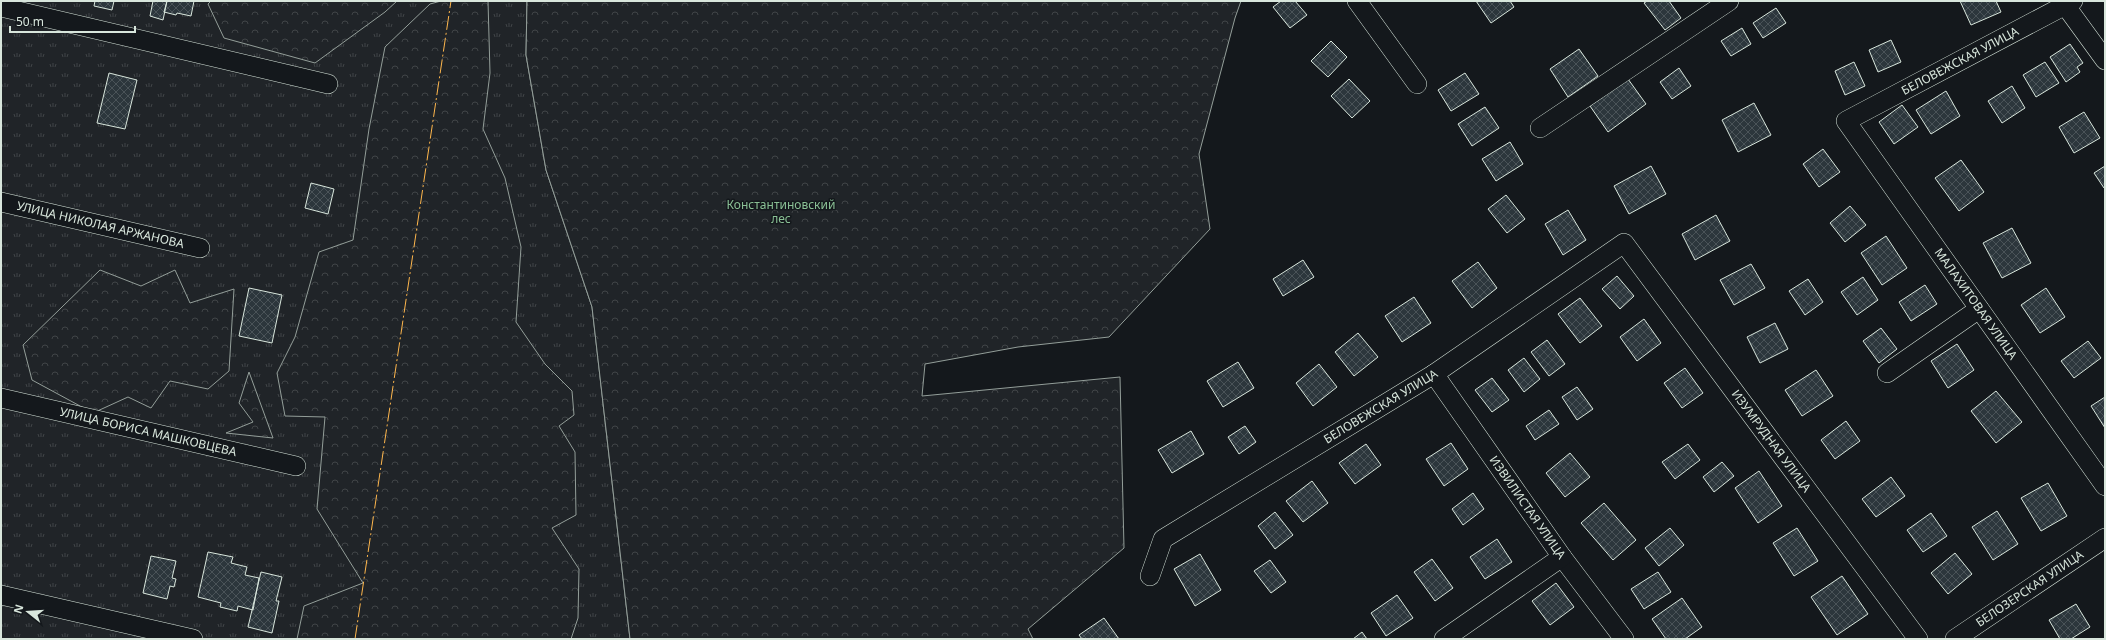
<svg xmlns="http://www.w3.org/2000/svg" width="2106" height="640" font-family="'Noto Sans',sans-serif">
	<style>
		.grass { fill: url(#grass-tufts); stroke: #939e99 }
		.forest { fill: url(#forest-crowns); stroke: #939e99 }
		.building { fill: url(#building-cross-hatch); stroke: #d8e6dc }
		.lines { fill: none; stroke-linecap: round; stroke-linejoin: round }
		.minor-casing { stroke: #d8e6dc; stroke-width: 20 }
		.minor { stroke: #14181c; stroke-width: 19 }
		.power { stroke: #ffb74d; stroke-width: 1; stroke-dasharray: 14 3 2 3; stroke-linecap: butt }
		.labels { text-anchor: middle; stroke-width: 3; stroke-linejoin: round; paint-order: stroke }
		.street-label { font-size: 12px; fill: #d8e6dc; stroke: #14181c }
		.park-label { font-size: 12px; fill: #8ac095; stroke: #14181c }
	</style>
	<defs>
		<pattern id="grass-tufts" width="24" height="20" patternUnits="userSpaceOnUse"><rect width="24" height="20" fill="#202428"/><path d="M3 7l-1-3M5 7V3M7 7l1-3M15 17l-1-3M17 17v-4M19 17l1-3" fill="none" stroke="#404447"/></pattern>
		<pattern id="forest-crowns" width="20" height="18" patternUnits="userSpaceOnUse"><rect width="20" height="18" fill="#202428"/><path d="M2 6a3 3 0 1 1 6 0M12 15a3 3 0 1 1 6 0" fill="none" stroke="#404447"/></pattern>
		<pattern id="building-cross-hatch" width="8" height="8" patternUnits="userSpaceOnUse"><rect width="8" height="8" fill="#2c363c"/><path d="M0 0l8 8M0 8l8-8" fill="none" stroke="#4a5358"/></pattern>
	</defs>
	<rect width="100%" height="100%" fill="#14181c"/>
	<path class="grass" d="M 1,1 L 527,1 L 526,55 L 546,170 L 592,307 L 630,639 L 1,639 Z"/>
	<path class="forest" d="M 211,1 L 397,1 L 385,12 L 315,63 L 224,38 L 208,4 Z
		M 441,1 L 488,1 L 490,73 L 483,129 L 505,178 L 521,247 L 516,322 L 545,364 L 572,391 L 574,415 L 559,426 L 575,452 L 576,515 L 552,528 L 579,569 L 578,618 L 571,639 L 297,639 L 304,606 L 363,583 L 317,509 L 325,417 L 285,416 L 277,373 L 295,337 L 319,252 L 353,240 L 369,129 L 385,47 L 430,4 Z
		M 527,1 L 1241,1 L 1235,18 L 1199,154 L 1210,229 L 1109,337 L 1018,347 L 925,364 L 922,396 L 1120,377 L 1124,548 L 1028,629 L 1033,639 L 630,639 L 592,307 L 546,170 L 526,55 Z
		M 100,270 L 141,286 L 175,270 L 190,303 L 234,289 L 229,371 L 208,389 L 170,381 L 151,408 L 128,397 L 93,413 L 32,380 L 23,345 Z
		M 249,372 L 273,438 L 226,433 L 253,422 L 239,403 Z"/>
	<path class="building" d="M 95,1 L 114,1 L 112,10 L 94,6 Z
		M 153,1 L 167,1 L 163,20 L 150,16 Z
		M 167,1 L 194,1 L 191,16 L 177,13 L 176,15 L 164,12 Z
		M 1281,1 L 1295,1 L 1307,15 L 1290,28 L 1273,7 Z
		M 1476,1 L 1510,1 L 1514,7 L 1491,23 Z
		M 1647,1 L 1669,1 L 1681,18 L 1665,30 L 1644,3 Z
		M 1960,1 L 1996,1 L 2001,12 L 1971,25 Z
		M 1776,8 L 1786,23 L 1763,38 L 1753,23 Z
		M 1742,28 L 1751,44 L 1731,56 L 1721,41 Z
		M 1891,40 L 1901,62 L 1878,72 L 1869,50 Z
		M 1331,41 L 1347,57 L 1328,77 L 1311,61 Z
		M 2070,44 L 2083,63 L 2077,67 L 2080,72 L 2066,82 L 2050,57 Z
		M 1579,49 L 1598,76 L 1568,97 L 1550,69 Z
		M 1854,62 L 1865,86 L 1845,95 L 1835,71 Z
		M 2045,62 L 2059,83 L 2036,97 L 2023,75 Z
		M 1679,68 L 1691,86 L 1672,99 L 1660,82 Z
		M 109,73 L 137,80 L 125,129 L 97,123 Z
		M 1465,73 L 1479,94 L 1451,111 L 1438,90 Z
		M 1349,79 L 1370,101 L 1352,118 L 1331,96 Z
		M 1628,79 L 1646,104 L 1608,132 L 1590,106 Z
		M 2012,86 L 2025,108 L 2002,123 L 1988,101 Z
		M 1946,91 L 1960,116 L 1931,134 L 1916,110 Z
		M 1754,103 L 1771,135 L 1738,152 L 1722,120 Z
		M 1902,105 L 1918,127 L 1894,144 L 1879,122 Z
		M 1485,107 L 1499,128 L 1472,146 L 1458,124 Z
		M 2084,112 L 2100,138 L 2074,153 L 2059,127 Z
		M 1510,142 L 1523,164 L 1496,181 L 1482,159 Z
		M 1823,149 L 1840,172 L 1819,187 L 1803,164 Z
		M 1961,160 L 1984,192 L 1959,211 L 1935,178 Z
		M 1651,166 L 1666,194 L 1629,214 L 1614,186 Z
		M 2105,166 L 2105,188 L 2104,188 L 2094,173 Z
		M 311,183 L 334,189 L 328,214 L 305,208 Z
		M 1506,195 L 1525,219 L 1507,233 L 1488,209 Z
		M 1850,206 L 1866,225 L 1845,242 L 1830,223 Z
		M 1568,210 L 1586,240 L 1563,255 L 1545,224 Z
		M 1716,215 L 1730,241 L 1695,260 L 1682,234 Z
		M 2012,228 L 2031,263 L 2002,278 L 1983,243 Z
		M 1886,236 L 1907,268 L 1882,285 L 1861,253 Z
		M 1303,260 L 1314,277 L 1283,296 L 1273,279 Z
		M 1478,262 L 1497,288 L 1472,308 L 1452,281 Z
		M 1751,264 L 1765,288 L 1734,305 L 1720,280 Z
		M 1617,276 L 1634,296 L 1620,309 L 1602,289 Z
		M 1863,277 L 1878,300 L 1857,315 L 1841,292 Z
		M 1808,279 L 1823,302 L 1805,315 L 1789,291 Z
		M 1925,285 L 1937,304 L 1911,321 L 1899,302 Z
		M 249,288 L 282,295 L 272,343 L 239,336 Z
		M 2046,288 L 2065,317 L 2040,333 L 2021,305 Z
		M 1414,297 L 1431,323 L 1402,342 L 1385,316 Z
		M 1580,298 L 1602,326 L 1580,343 L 1558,314 Z
		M 1644,319 L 1661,343 L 1637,361 L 1620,337 Z
		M 1775,323 L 1788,349 L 1760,363 L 1747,337 Z
		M 1881,328 L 1897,349 L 1879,363 L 1863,341 Z
		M 1358,333 L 1378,357 L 1354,376 L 1335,352 Z
		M 1547,340 L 1565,364 L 1549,376 L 1531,352 Z
		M 2088,341 L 2101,358 L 2074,378 L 2061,361 Z
		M 1957,344 L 1974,370 L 1948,388 L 1931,361 Z
		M 1524,358 L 1540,379 L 1524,392 L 1508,370 Z
		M 1238,362 L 1254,388 L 1223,407 L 1207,381 Z
		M 1319,364 L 1337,387 L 1313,406 L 1296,383 Z
		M 1685,368 L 1703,393 L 1682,408 L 1664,383 Z
		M 1816,370 L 1833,396 L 1802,416 L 1785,390 Z
		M 1492,378 L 1509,400 L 1492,412 L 1475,390 Z
		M 1577,387 L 1593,409 L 1577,420 L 1562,397 Z
		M 1996,391 L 2022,422 L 1996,443 L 1971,411 Z
		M 2105,397 L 2105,428 L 2091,406 Z
		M 1549,410 L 1559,424 L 1535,440 L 1526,426 Z
		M 1846,421 L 1860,441 L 1835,459 L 1821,440 Z
		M 1245,426 L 1256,442 L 1239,454 L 1228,437 Z
		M 1191,431 L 1204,454 L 1172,473 L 1158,450 Z
		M 1451,443 L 1468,469 L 1444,486 L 1426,459 Z
		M 1366,444 L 1381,465 L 1355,484 L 1339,463 Z
		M 1688,444 L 1700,460 L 1675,479 L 1662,462 Z
		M 1570,453 L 1590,477 L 1565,497 L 1546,473 Z
		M 1722,462 L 1734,476 L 1714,492 L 1703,477 Z
		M 1759,471 L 1782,506 L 1758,523 L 1735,488 Z
		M 1891,477 L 1905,496 L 1876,517 L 1862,499 Z
		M 1312,481 L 1328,503 L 1303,522 L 1286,501 Z
		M 2048,483 L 2067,516 L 2041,531 L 2021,498 Z
		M 1473,493 L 1484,509 L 1463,525 L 1452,509 Z
		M 1604,503 L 1636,540 L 1613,560 L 1581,523 Z
		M 1997,511 L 2018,544 L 1993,560 L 1972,527 Z
		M 1275,512 L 1293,535 L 1275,549 L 1258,526 Z
		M 1931,513 L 1947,536 L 1923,552 L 1907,530 Z
		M 1670,528 L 1684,545 L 1659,566 L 1645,548 Z
		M 1797,528 L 1818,561 L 1794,576 L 1773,543 Z
		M 1497,539 L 1512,562 L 1485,579 L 1470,557 Z
		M 208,552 L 233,557 L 231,563 L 247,567 L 245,575 L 259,578 L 253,610 L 238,606 L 237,611 L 220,607 L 221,603 L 198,597 Z
		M 1955,553 L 1972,574 L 1948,594 L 1931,573 Z
		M 1200,554 L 1221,590 L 1195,606 L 1174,569 Z
		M 151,556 L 176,561 L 172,578 L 176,579 L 174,587 L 170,586 L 167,599 L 143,593 Z
		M 1432,559 L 1453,588 L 1435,601 L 1414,572 Z
		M 1270,560 L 1286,582 L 1271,593 L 1254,571 Z
		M 261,572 L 282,577 L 276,601 L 279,601 L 272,633 L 248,627 Z
		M 1658,572 L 1671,592 L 1644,609 L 1631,589 Z
		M 1842,576 L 1868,614 L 1837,635 L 1811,597 Z
		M 1556,583 L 1574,607 L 1550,625 L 1532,601 Z
		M 1397,595 L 1413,618 L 1386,636 L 1371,613 Z
		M 1682,598 L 1702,627 L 1685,639 L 1666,639 L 1652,619 Z
		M 2076,604 L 2090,627 L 2071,639 L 2060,639 L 2049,620 Z
		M 1104,618 L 1119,639 L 1082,639 L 1079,635 Z
		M 1362,632 L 1367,639 L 1353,639 Z"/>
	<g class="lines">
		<g class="minor-casing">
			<g id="minor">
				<path d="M 1357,1 L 1417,84"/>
				<path id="s1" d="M 2073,1 L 1846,121 L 2105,486"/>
				<path d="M 2065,5 L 2105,60"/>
				<path d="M 1,7 L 328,84"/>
				<path d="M 1540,128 L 1729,1"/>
				<path id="s2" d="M 1,202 L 200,248"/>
				<path d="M 1887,373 L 1979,309"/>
				<path id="s3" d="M 1434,374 L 1562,557 L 1624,639"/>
				<path id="s4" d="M 1,398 L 296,466"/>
				<path id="s5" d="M 1150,576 L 1163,539 L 1434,374 L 1624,243 L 1918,639"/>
				<path d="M 1,595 L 193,639"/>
				<path d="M 1444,639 L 1562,557"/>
				<path id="s6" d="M 1955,639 L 2105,538"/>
			</g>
		</g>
		<use href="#minor" class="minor"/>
		<path class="power" d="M 355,639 L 451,1"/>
	</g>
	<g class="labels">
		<g class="street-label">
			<text transform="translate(1960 61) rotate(-28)" y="4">БЕЛОВЕЖСКАЯ УЛИЦА</text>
			<text dy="4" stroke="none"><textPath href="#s2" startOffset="102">УЛИЦА НИКОЛАЯ АРЖАНОВА</textPath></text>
			<text dy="4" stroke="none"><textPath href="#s1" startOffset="481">МАЛАХИТОВАЯ УЛИЦА</textPath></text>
			<text dy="4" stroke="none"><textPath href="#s5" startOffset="294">БЕЛОВЕЖСКАЯ УЛИЦА</textPath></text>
			<text dy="4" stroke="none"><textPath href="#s4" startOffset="151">УЛИЦА БОРИСА МАШКОВЦЕВА</textPath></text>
			<text dy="4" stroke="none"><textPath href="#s5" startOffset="834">ИЗУМРУДНАЯ УЛИЦА</textPath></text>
			<text dy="4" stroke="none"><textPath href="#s3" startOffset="163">ИЗВИЛИСТАЯ УЛИЦА</textPath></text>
			<text dy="4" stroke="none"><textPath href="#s6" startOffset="90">БЕЛОЗЕРСКАЯ УЛИЦА</textPath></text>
		</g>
		<g class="park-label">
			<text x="781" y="209">Константиновский<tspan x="781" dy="14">лес</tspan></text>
		</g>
	</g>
	<rect width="2106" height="640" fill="none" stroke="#d8e6dc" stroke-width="4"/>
	<g transform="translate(28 612) rotate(287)" stroke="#14181c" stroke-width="3" paint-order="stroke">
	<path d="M0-3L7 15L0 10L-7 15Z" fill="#d8e6dc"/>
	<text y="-6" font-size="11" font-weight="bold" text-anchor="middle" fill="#d8e6dc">N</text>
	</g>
	<path d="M10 26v6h125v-6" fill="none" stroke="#d8e6dc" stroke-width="2"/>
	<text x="16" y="26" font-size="12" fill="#d8e6dc" stroke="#14181c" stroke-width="3" paint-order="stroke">50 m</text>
</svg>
